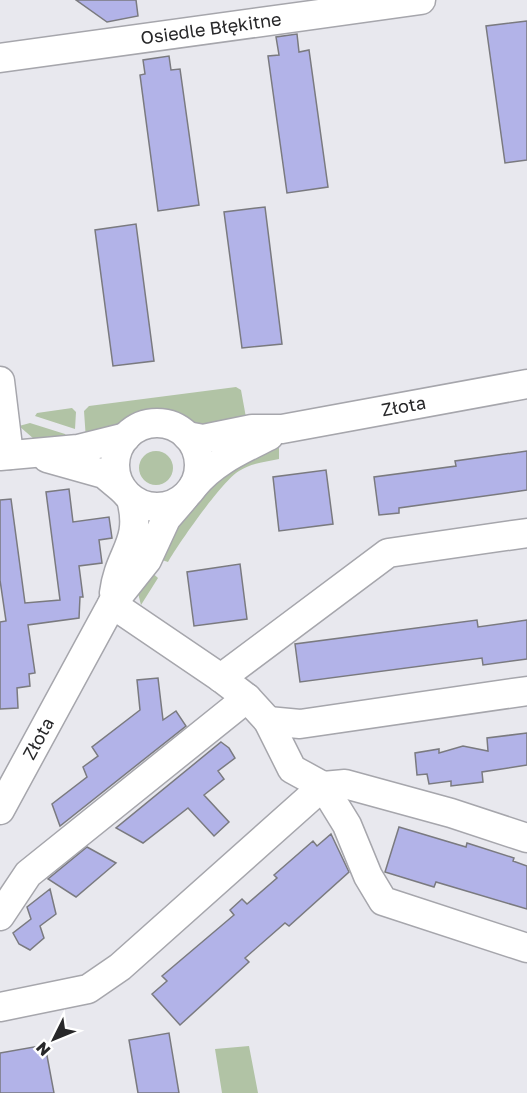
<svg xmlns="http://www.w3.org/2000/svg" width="527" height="1093" font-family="'Golos Text',sans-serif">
  <rect width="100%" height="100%" fill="#e8e8ee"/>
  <path fill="#b1c3a5" d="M236,387L241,390L247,423L192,430L177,421L156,416L139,419L117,434L86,440L84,411L89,406Z
    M72,408L76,412L75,429L35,416L37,413Z
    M30,423L65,434L69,440L34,439L19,426Z
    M279,445V459C265,462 251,463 239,471C222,481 179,543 168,562L156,558L206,481Z
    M139 468a17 17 0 1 1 34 0a17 17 0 1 1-34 0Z
    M149,570L158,578L141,605L138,593Z
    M249,1046L258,1093H222L215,1049Z"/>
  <path fill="#b2b3e8" stroke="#7a7a7f" stroke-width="1.5" d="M76,0H136L138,16L107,22Z
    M527,21V160L505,163L486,26Z
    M297,34L299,52L309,50L328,187L287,193L268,56L279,55L276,37Z
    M169,56L171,70L180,69L199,205L158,211L140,75L145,74L143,60Z
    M265,207L282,344L242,348L224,212Z
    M136,224L154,361L113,366L95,230Z
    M527,451V490L399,508V513L379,515L374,477L456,466L455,461Z
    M326,470L333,524L279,531L273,477Z
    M69,489L73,522L109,517L112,538L99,540L102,563L79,566L83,597H80L79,618L28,625L35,673L29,674L30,686L17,688L18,708L0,709V622L6,621L0,580V500L11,499L25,603L60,600L46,492Z
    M240,564L247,619L194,626L187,572Z
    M477,620L478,627L527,620V659L483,665L482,658L300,682L295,644Z
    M158,678L163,720L176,711L186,726L60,826L52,804L87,777L83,767L98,756L92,747L140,710L137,680Z
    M527,733V765L482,772L483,782L451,786V781L429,784L427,774L417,775L415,753L439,749V753L463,746L488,751L487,738Z
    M221,742L229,748L235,758L218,771L224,779L204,795L229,822L214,836L188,808L143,843L116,828Z
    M399,827L466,847L467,843L514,858L513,861L527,866V909L436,882L434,887L385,872Z
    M331,834L349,872L289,926L285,923L245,958L249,962L180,1025L152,994L167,981L162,976L234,915L230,910L242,899L247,904L277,878L274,875L313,841L317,846Z
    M87,847L116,863L76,897L48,879Z
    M50,889L56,914L40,926L44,938L30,950L19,944L13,933L31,919L27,907Z
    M169,1033L179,1093H138L129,1040Z
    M45,1045L54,1093H0V1053Z"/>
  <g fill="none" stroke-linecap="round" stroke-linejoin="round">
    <defs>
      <g id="minor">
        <path id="s1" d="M0,58L421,0"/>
        <path d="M0,381L9,455"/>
        <circle cx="157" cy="465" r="42"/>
        <path id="s2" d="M187,436L203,439L252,429H282L527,384"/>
        <path d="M0,456L78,449L126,437"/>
        <path d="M47,458L104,474L122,489"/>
        <path d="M193,487C213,462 241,450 269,436"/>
        <path d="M114,593C119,552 143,543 131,499"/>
        <path d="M112,604L221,678L247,698L268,721L292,769L323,786L347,825L368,876L383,901L527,948"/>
        <path d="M221,678L388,553L527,533"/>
        <path d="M268,721L300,724L527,691"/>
        <path id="s3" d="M0,810L112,604L147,560L166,519L184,498"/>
        <path d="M0,916L28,874L247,698"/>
        <path d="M0,1007L88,989L120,967L323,786L345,784L451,813L527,838"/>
      </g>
    </defs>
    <use href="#minor" stroke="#a6a6ac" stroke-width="31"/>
    <use href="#minor" stroke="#fff" stroke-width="28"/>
  </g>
  <g text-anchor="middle" stroke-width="5" stroke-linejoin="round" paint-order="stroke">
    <g font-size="18" fill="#272729" stroke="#fff">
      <text dy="6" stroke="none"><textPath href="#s1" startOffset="213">Osiedle Błękitne</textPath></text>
      <text dy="6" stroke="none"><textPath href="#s2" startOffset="220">Złota</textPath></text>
      <text dy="6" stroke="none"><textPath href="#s3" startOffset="81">Złota</textPath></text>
    </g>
  </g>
  <g transform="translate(54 1039) rotate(227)" stroke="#ffffff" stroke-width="4.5" paint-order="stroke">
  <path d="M0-4.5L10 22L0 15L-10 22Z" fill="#272729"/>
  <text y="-9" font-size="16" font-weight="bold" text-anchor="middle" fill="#272729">N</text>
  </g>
</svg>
